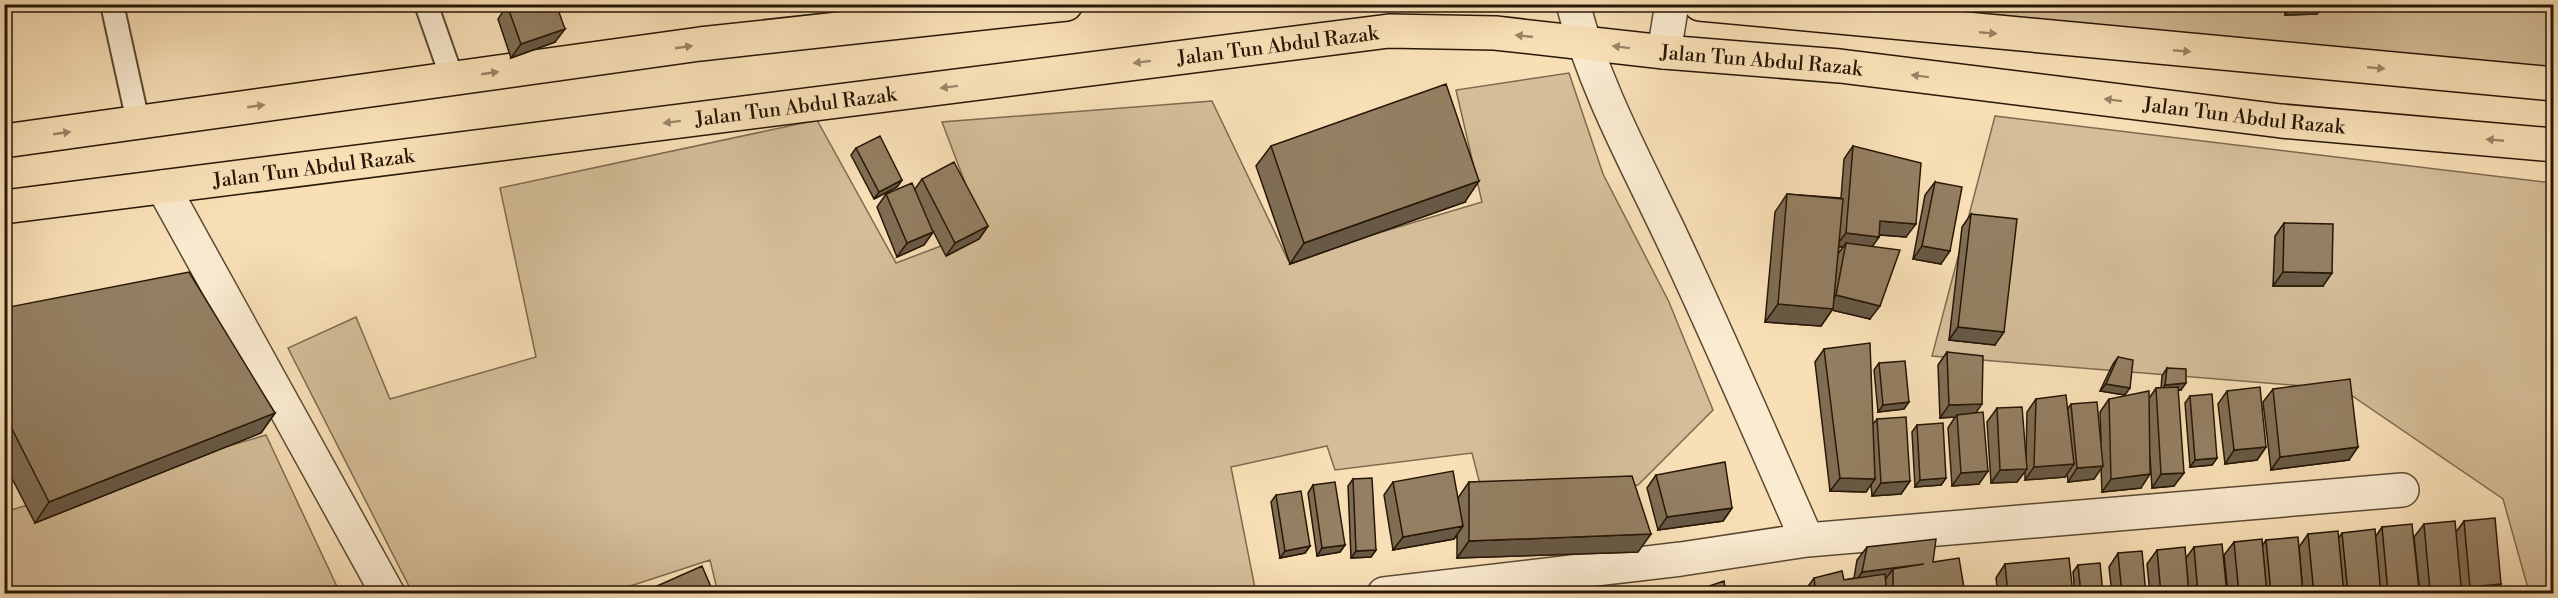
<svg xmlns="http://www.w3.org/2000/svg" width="2558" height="598" font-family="'Libre Bodoni',serif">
  <rect width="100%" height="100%" fill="#f8dfb6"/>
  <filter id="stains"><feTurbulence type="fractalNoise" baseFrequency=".00333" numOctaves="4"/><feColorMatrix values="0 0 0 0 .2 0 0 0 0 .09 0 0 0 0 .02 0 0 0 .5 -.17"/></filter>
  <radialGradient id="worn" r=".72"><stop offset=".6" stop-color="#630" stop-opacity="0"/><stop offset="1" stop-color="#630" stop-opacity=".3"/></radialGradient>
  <path fill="#d4bd98" stroke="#7e6a4f" stroke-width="1.5" d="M1751,5H2553V91Z
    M1569,73L1603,174L1669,302L1713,410L1638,485L1487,512L1472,453L1335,470L1327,446L1231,467L1256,593H718L710,560L609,593L413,594L288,348L356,317L390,399L536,357L500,188L817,120L896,263L983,230L942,122L1212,101L1288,260L1482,202L1456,90Z
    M1995,116L2553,183V590L2529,592L2503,499L2342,389L1932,356Z
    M266,435L340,593H5L4,498L11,510Z"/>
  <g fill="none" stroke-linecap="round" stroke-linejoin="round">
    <defs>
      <path id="service" d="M112,4L138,122
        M426,4L452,78"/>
      <path id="minor" d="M1573,4C1594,86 1636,162 1672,238C1719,338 1763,439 1807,540
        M1664,52L1672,4
        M163,187L388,594
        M1384,594L1681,559L1807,540L2402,490"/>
      <g id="primary">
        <path d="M1700,4L2554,84"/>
        <path d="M4,141L700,44L1066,4"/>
        <path id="s1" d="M4,207L1389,31L1495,33L1664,52L1840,66L2281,121L2554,145"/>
      </g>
    </defs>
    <use href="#service" stroke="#5b4932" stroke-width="26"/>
    <use href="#minor" stroke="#5b4932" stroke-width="36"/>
    <use href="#primary" stroke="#271706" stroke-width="36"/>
    <use href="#service" stroke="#faead0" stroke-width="22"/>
    <use href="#minor" stroke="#faead0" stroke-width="33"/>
    <use href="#primary" stroke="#f8dfb6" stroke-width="33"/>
  </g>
  <path fill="#7f6d54" stroke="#271706" stroke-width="1.5" fill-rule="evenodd" d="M2285,4H2322V7L2317,14L2285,15Z
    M507,5L555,42L511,58L498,19Z
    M1271,146L1465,202L1290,264L1256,166Z
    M1853,146L1906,237L1879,235V237L1872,246L1870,319L1832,310L1821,326L1765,322L1775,212L1787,194L1841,198L1844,159ZM1839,247H1843L1838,254Z
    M856,148L902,180L897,187L874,199L851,155Z
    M922,179L988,226L979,239L946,256L933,231V232L924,245L897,257L877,207L886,194L915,189Z
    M1935,182L1941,264L1913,259L1925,195Z
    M1971,214L1995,345L1949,340L1962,227Z
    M2284,223L2323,286H2273L2275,236Z
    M4,308L275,413L261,433L35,523L4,463Z
    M1824,349L1873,424L1877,419L1910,481L1901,494L1872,496L1871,484L1866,492L1830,491L1815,362Z
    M1947,352L1976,413L1979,484L1952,486L1948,428L1955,417L1940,418L1938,365Z
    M2118,357L2125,395L2100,391L2113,364Z
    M1879,363L1904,409L1878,412L1874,370Z
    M2167,368L2181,390H2178L2174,486L2152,488L2150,456L2141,488L2102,492L2101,468L2094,479L2068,482L2067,473L2065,477L2025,480V471L2017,482L1991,483L1987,422L1997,408L2026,457L2027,412L2036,399L2067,410L2071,404L2101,440L2100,412L2109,399L2150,397L2156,388H2161L2162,376Z
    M2273,389L2349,460L2271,470L2263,402Z
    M2227,391L2266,447L2257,460L2225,464L2218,404Z
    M2190,396L2217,458L2212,465L2190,467L2185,403Z
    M1917,425L1946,478L1941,485L1915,487L1912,432Z
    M1656,475L1732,508L1723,521L1658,530L1647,488Z
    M1353,479L1376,550L1371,557L1351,558L1348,486Z
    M1393,482L1458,498L1469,482L1638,552L1457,558V535L1454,539L1393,550L1384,495Z
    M1313,485L1345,545L1340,552L1317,556L1308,493Z
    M1276,495L1310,546L1305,553L1280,558L1271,502Z
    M2464,521L2494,594H2460L2459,588L2456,594H2420L2414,537L2424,524L2456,532Z
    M2382,527L2419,589L2416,594H2303L2299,547L2308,534L2338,539L2342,533L2376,536Z
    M2266,540L2303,594H2228L2224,555L2234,542L2262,546Z
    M1867,547L1933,562L1965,594H1805L1804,592L1814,578L1844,580L1854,578L1857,560Z
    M2194,547L2227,594H2150L2147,564L2157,550L2186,558Z
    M2118,553L2146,594H2112L2109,567Z
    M2005,564L2073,594H1998L1996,578Z
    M2078,565L2103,594H2075L2073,572Z"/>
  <path fill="#685945" stroke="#271706" stroke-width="1.5" d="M2322,7L2317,14L2285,15L2290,8Z
    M565,29L555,42L511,58L521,44Z
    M902,180L897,187L874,199L879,192Z
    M1479,181L1465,202L1290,264L1304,243Z
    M1880,221L1916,224L1906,237L1871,234Z
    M988,226L979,239L946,256L955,243Z
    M933,232L924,245L897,257L907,243Z
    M1846,233L1879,237L1870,250L1846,243L1843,247L1836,246Z
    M1922,246L1950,251L1941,264L1913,259Z
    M2283,272L2332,273L2323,286H2273Z
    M1836,295L1880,306L1870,319L1832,310L1821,326L1765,322L1778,304L1827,308Z
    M1958,327L2004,332L1995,345L1949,340Z
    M2186,383L2181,390L2160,392L2165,385Z
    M2106,384L2130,388L2125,395L2100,391Z
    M1909,402L1904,409L1878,412L1883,405Z
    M1982,404L1973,417L1957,415L1955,417L1940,418L1949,405Z
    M275,413L261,433L35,523L49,502Z
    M2266,447L2257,460L2225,464L2234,450Z
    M2358,447L2349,460L2271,470L2280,457Z
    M2217,458L2212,465L2190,467L2195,460Z
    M2074,464L2065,477L2025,480L2034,467Z
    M2103,466L2094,479L2068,482L2077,468Z
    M2027,469L2017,482L1991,483L2000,470Z
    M1988,471L1979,484L1952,486L1961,473Z
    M2184,473L2174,486L2152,488L2161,474Z
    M2150,474L2141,488L2102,492L2111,479Z
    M1840,478L1875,479L1866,492L1830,491Z
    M1946,478L1941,485L1915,487L1920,480Z
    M1910,481L1901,494L1872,496L1881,483Z
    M1732,508L1723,521L1658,530L1667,517Z
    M1463,526L1454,539L1393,550L1403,537Z
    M1651,534L1638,552L1457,558L1469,541Z
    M1345,545L1340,552L1317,556L1322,548Z
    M1310,546L1305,553L1280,558L1285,551Z
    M1376,550L1371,557L1351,558L1356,551Z
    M1924,564L1893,569L1884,581L1853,586L1862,572Z
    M2501,584L2494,594H2465L2470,587Z
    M2461,586L2456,594H2427L2430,590Z
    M2419,589L2416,594H2387L2388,593Z"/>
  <path fill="#947f62" stroke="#271706" stroke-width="1.5" d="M510,4H556L565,29L521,44L507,5Z
    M2290,4H2322V7L2290,8Z
    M1446,84L1479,181L1304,243L1271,146Z
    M880,136L902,180L879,192L856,148Z
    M1853,146L1921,163L1916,224L1880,221L1879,237L1846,233Z
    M954,162L988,226L955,243L922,179Z
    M1935,182L1962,187L1950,251L1922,246Z
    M912,183L933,232L907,243L886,194Z
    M1787,194L1843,199L1833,309L1778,304Z
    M1971,214L2017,219L2004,332L1958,327Z
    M2284,223L2333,224L2332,273L2283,272Z
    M1846,243L1900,250L1880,306L1836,295Z
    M189,272L275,413L49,502L4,413V308Z
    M1870,343L1875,479L1840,478L1824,349Z
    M1947,352L1983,356L1982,404L1949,405Z
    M2118,357L2133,360L2130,388L2106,384Z
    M1905,361L1909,402L1883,405L1879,363Z
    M2167,368L2186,369V383L2165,385Z
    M2350,379L2358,447L2280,457L2273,389Z
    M2178,387L2184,473L2161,474L2156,388Z
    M2260,387L2266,447L2234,450L2227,391Z
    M2149,391L2150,474L2111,479L2109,399Z
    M2212,394L2217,458L2195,460L2190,396Z
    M2066,395L2074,464L2034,467L2036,399Z
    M2097,402L2103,466L2077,468L2071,404Z
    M2022,407L2027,469L2000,470L1997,408Z
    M1983,412L1988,471L1961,473L1957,415Z
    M1906,417L1910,481L1881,483L1877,419Z
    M1943,423L1946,478L1920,480L1917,425Z
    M1725,462L1732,508L1667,517L1656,475Z
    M1453,471L1463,526L1403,537L1393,482Z
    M1632,476L1651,534L1469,541V482Z
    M1372,478L1376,550L1356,551L1353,479Z
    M1335,482L1345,545L1322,548L1313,485Z
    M1301,491L1310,546L1285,551L1276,495Z
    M2495,518L2501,584L2470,587L2464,521Z
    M2455,521L2461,586L2430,590L2424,524Z
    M2412,524L2419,589L2388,593L2382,527Z
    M2375,529L2381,594H2348L2342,533Z
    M2338,531L2344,594H2314L2308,534Z
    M2298,537L2303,594H2271L2266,540Z
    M1936,539L1933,562L1959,558L1965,594H1893V569L1924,564L1862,572L1867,547Z
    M2262,539L2267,594H2239L2234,542Z
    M2222,544L2227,594H2198L2194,547Z
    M2185,547L2189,594H2161L2157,550Z
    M2142,551L2146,594H2122L2118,553Z
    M2069,558L2073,594H2008L2005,564Z
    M2100,563L2103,594H2081L2078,565Z
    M702,566L714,594H639Z
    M1842,571L1844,580L1885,574L1887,594H1816L1814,578Z
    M1724,581L1726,594H1686Z"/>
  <defs><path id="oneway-solid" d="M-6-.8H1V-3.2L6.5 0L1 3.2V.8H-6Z" transform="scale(1.5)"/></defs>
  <g fill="#9a8567">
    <use href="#oneway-solid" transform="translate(1988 33) rotate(5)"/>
    <use href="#oneway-solid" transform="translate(1524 36) rotate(-174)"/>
    <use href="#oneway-solid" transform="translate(684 47) rotate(-8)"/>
    <use href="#oneway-solid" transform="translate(1621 47) rotate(-173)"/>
    <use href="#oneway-solid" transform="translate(2182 51) rotate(5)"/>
    <use href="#oneway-solid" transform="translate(1142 62) rotate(173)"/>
    <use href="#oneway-solid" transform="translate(2376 68) rotate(5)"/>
    <use href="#oneway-solid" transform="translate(490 73) rotate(-8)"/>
    <use href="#oneway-solid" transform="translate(1920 76) rotate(-173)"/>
    <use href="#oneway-solid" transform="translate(949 87) rotate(173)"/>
    <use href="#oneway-solid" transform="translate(2113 100) rotate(-173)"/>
    <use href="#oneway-solid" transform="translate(256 106) rotate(-8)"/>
    <use href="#oneway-solid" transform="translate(672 122) rotate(173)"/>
    <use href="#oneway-solid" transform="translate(62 133) rotate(-8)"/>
    <use href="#oneway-solid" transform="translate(2495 140) rotate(-175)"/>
  </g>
  <g text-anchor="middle" stroke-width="4.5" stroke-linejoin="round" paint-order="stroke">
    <g font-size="20" fill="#271706" stroke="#faead0">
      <text dy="7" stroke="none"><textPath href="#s1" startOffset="1284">Jalan Tun Abdul Razak</textPath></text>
      <text dy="7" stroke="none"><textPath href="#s1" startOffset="1770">Jalan Tun Abdul Razak</textPath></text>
      <text dy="7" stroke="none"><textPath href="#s1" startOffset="798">Jalan Tun Abdul Razak</textPath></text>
      <text dy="7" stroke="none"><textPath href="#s1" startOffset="2256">Jalan Tun Abdul Razak</textPath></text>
      <text dy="7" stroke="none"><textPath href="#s1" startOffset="312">Jalan Tun Abdul Razak</textPath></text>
    </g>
  </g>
  <rect width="2558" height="598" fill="none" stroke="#f8dfb6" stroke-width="24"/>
  <rect x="6" y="6" width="2546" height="586" fill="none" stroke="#271706" stroke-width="3"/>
  <rect x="12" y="12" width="2534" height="574" fill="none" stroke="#271706" stroke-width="1.5"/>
  <rect width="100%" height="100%" filter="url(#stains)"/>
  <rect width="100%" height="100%" fill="url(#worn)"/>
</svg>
